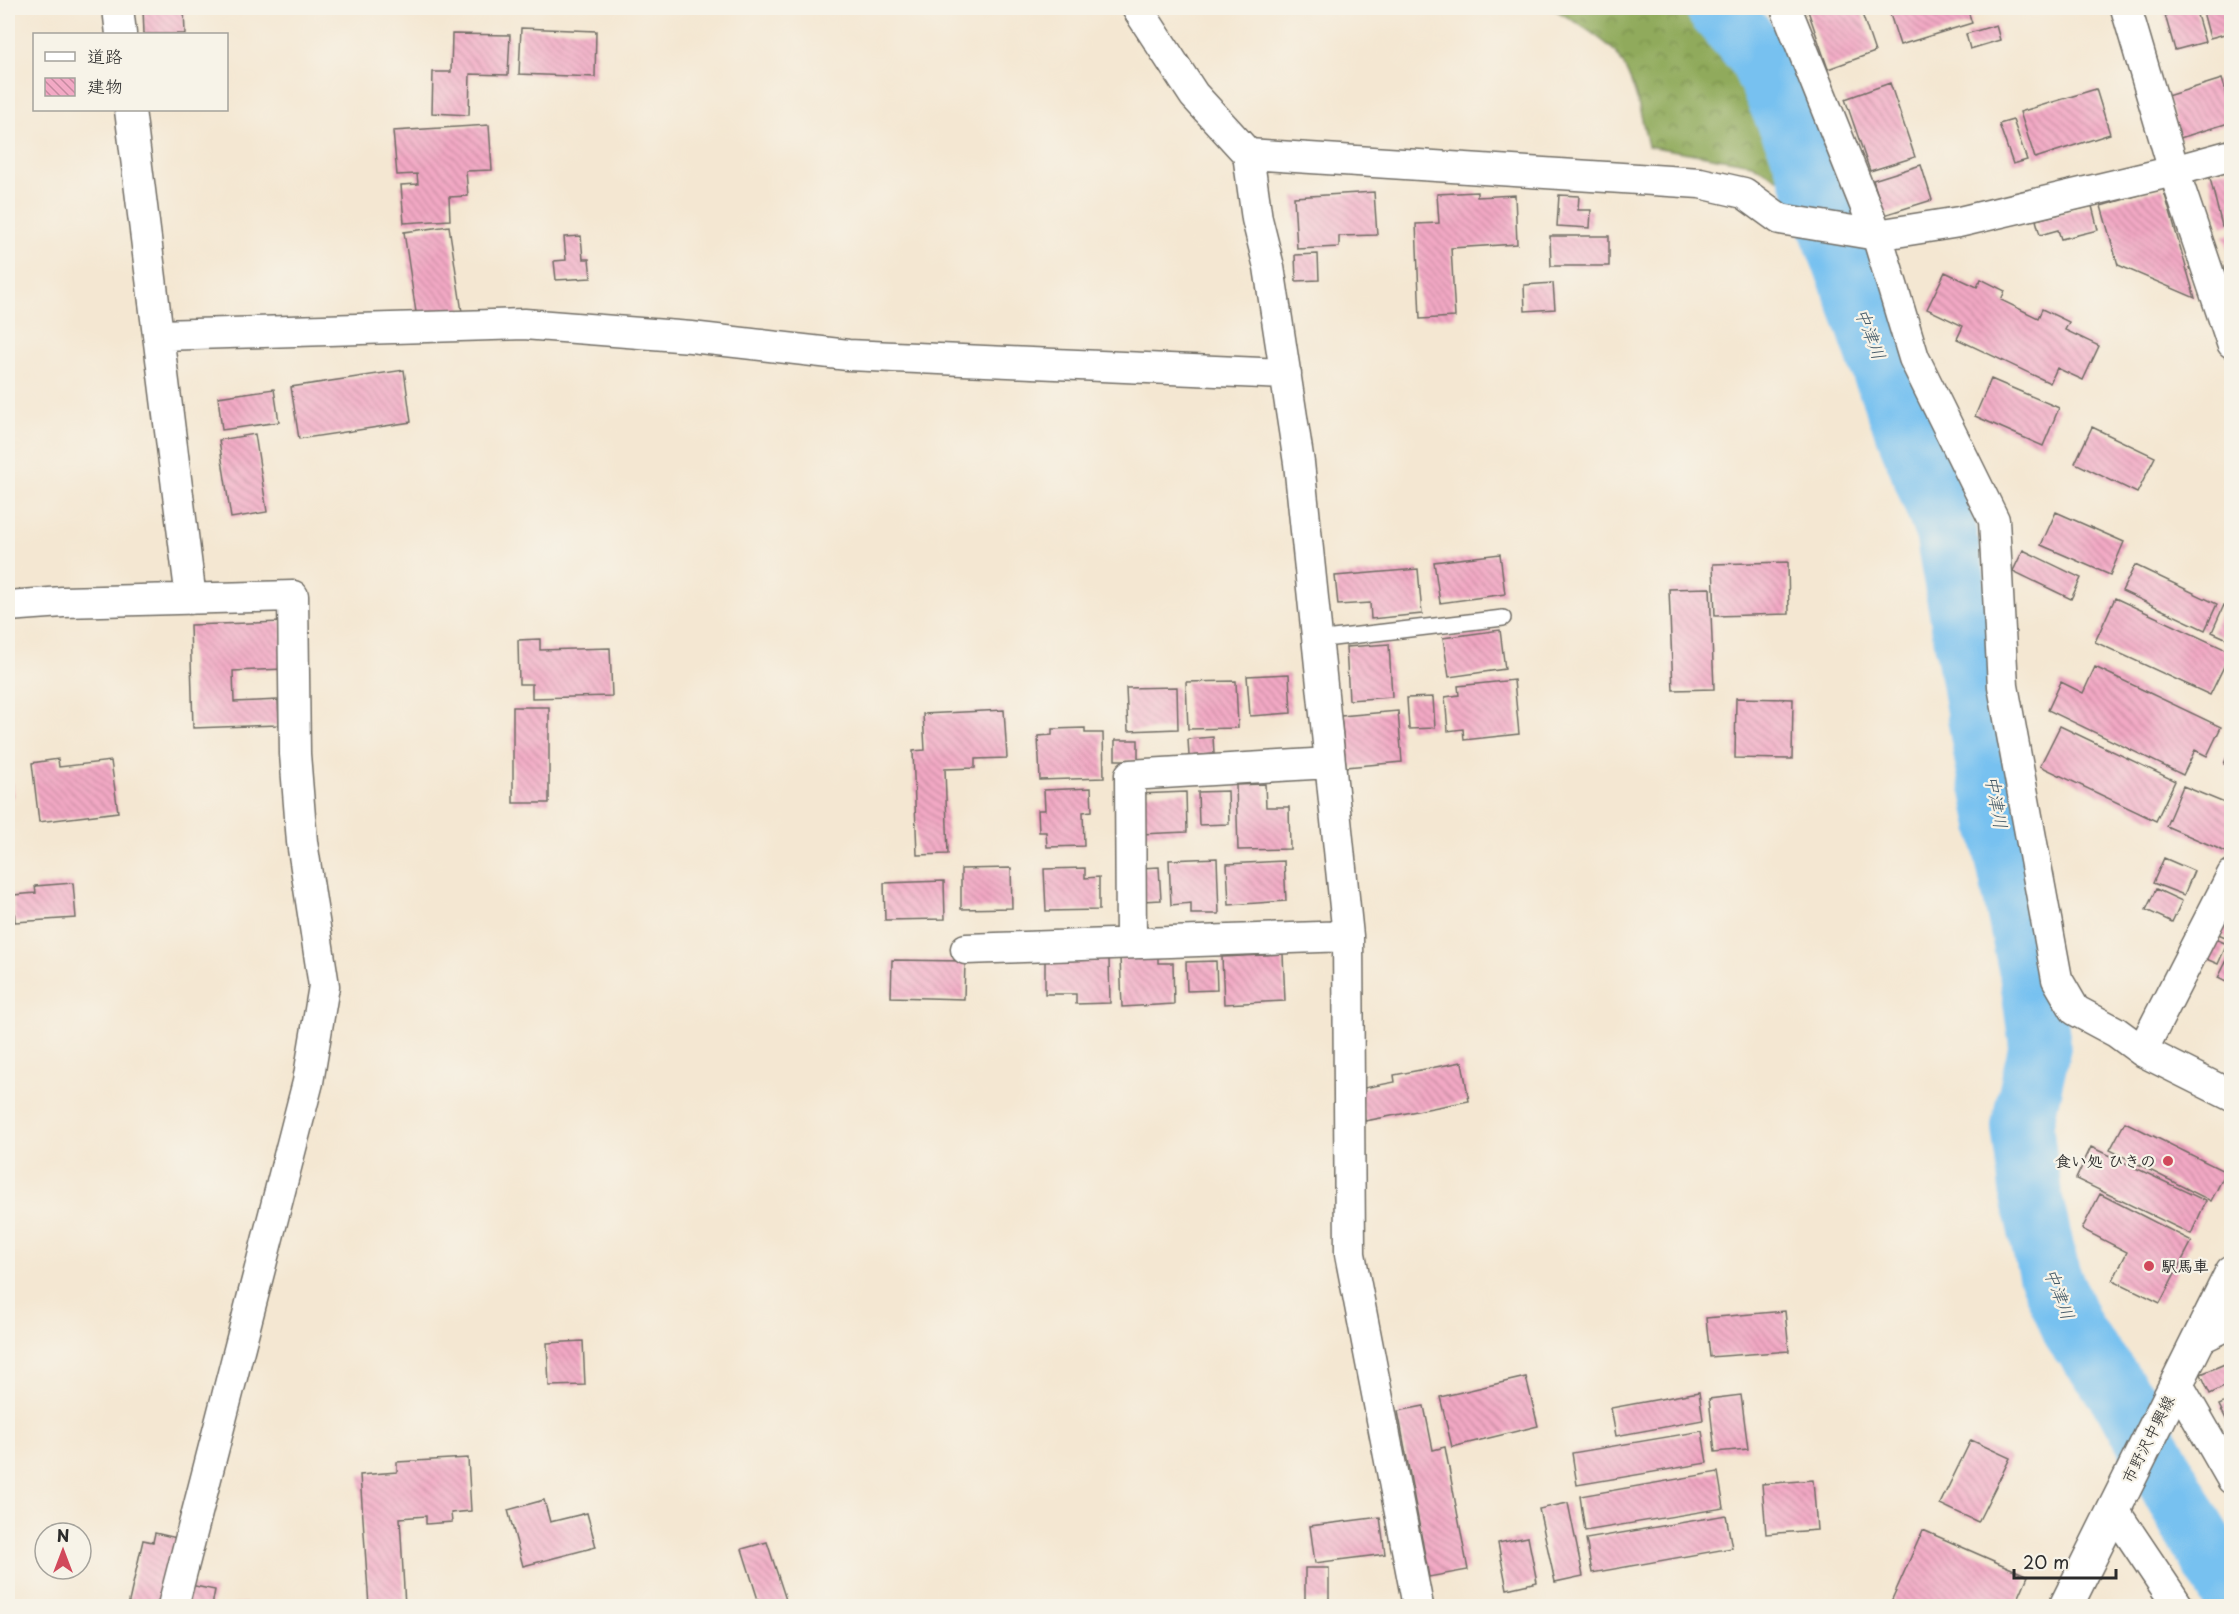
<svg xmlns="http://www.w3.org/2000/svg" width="2239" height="1614" font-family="'Playpen Sans','Klee One',sans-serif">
  <defs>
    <pattern id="forest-crowns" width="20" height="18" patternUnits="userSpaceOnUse" patternTransform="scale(1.5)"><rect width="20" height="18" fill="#90aa5b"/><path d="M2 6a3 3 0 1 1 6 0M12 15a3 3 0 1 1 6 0" fill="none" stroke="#768b4b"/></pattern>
    <pattern id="building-back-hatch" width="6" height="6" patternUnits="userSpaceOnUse" patternTransform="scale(1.5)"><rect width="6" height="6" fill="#f3a9c5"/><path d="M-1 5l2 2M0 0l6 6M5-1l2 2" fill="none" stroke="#c58aa0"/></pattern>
  </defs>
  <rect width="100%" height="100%" fill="#f7f3e8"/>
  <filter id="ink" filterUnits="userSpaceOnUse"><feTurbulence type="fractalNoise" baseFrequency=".0167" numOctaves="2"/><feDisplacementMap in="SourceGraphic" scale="12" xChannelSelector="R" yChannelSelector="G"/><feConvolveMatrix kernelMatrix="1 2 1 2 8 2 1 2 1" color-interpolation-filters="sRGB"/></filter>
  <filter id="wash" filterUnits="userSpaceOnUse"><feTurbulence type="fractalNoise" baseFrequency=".008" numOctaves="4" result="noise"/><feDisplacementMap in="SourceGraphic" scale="24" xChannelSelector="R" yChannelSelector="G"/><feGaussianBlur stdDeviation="1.35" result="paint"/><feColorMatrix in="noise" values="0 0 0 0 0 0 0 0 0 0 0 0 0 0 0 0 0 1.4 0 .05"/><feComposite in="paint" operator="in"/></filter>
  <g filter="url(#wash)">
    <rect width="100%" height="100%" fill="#f4e7d2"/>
    <path fill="url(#forest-crowns)" stroke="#5e6a43" stroke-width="1.5" d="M1552,8H1694L1708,18L1749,65L1794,188L1752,164L1648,146C1641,116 1636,84 1619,57C1609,41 1569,18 1552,8Z"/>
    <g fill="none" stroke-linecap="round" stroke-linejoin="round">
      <path stroke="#77c1f0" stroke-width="62" d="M1717,8L1758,55L1797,141L1864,316L1883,372L1946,532L1985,757L2030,973L2040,1045L2022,1126L2031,1196L2049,1274L2075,1334L2126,1402L2195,1531L2232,1593"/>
    </g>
    <g id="blocks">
      <path fill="url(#building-back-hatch)" d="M143,8H184L185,34H144Z
        M1807,8H1860L1875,52L1828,69Z
        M1888,8H1979L1968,11L1972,23L1900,45Z
        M2163,8H2195L2205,42L2175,50Z
        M2202,8H2232V32L2210,38Z
        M1996,25L2000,40L1970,49L1966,34Z
        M521,28L596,31L595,77L519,74Z
        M452,34L510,35L508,75L470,74L469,115L432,113L433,72H451Z
        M2222,79L2232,110V122L2180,138L2167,96Z
        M1890,83L1915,157L1870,171L1845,99Z
        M2096,89L2110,134L2035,158L2020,112Z
        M2013,120L2027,160L2013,164L1999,124Z
        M489,125L492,170L466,171L468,196L449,197L450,220L404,223L401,185L418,184L417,174L397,175L393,131Z
        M1921,165L1932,200L1884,215L1873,180Z
        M2232,168V223L2222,226L2209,174Z
        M2163,188L2195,298L2118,265L2101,206Z
        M1374,192L1377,235L1339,236V247L1297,249L1294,197Z
        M1477,192V197L1515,195L1517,244L1451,248L1455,317L1420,319L1416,224L1439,223L1437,194Z
        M1559,195L1579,196L1578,210H1591L1590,228L1557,226Z
        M2092,206L2098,230L2061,239L2058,230L2040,235L2036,220Z
        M449,226L462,312L417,319L404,232Z
        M2232,233V259H2231L2224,236Z
        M581,236L583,259H589L591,278L556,280L554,261L566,260L564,237Z
        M1550,236H1609V266H1551Z
        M1318,254L1319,280L1296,281L1295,255Z
        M1945,272L1977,287L1981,279L2005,291L2001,300L2038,318L2042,309L2069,322L2065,330L2099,346L2083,380L2057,368L2050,383L1957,339L1963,326L1927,309Z
        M1553,283L1555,309L1525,311L1524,285Z
        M404,370L411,422L299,439L291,387Z
        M1991,379L2059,408L2043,446L1975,416Z
        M274,389L279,422L222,430L218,397Z
        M2092,427L2155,457L2137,493L2075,463Z
        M255,434L267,512L231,518L219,440Z
        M2056,512L2124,542L2110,575L2041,545Z
        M2023,550L2081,578L2071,599L2013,571Z
        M1500,554L1505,594L1440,603L1434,562Z
        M1788,562L1789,614L1715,616L1713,564Z
        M2135,565L2217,604L2205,630L2122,591Z
        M1418,569L1422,614L1371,619L1370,603L1338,605L1335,576Z
        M1710,588L1714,689L1673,690L1669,589Z
        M2115,598L2231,652L2210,695L2095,642Z
        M2224,605L2232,609V641L2212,632Z
        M282,622L284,669L233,671L234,702L278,700L279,725L193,728L190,625Z
        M1500,630L1505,669L1449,677L1443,638Z
        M540,639V650L610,648L612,696L532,698V684H519L518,640Z
        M1389,644L1392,697L1349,700L1346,647Z
        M2095,667L2221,727L2207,756L2195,750L2183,775L2048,710L2061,682L2083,693Z
        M1289,674L1291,713L1250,716L1247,676Z
        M1514,680L1519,734L1464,740L1463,729L1448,731L1445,697L1459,695L1458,686Z
        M1236,681L1238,728L1188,729L1186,682Z
        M1177,687L1178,729L1128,731L1126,688Z
        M1433,697L1435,728L1409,729L1407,698Z
        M1736,698L1793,699L1792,759L1735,758Z
        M513,707H549V803H513Z
        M1004,710L1007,758L975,759V768L945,769L948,854L917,855L913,751L925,750L923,714Z
        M1398,711L1402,762L1346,767L1341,716Z
        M2060,726L2175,781L2156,821L2040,766Z
        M1085,728V733H1103L1104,778L1040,780L1038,736L1052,735V729Z
        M1213,737L1214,754L1189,756L1188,739Z
        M1115,740H1138V760H1115Z
        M2232,745V767L2224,764Z
        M58,759L59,767L111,761L118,812L39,822L32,763Z
        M8,765H10L13,798L8,799Z
        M1265,784L1266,807H1289L1290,849L1238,850L1236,785Z
        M2183,786L2232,806V839L2226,852L2166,826Z
        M1091,788L1092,811L1083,812L1084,846L1047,847L1046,832H1039L1038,810H1045L1044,790Z
        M1228,791L1229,824L1199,825L1198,792Z
        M1186,792L1187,832L1140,834L1138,794Z
        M1217,858L1219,914H1191V903L1171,905L1169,860Z
        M2164,858L2194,871L2184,895L2153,883Z
        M1284,861L1286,901L1229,905L1227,864Z
        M1159,867L1161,900L1142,901L1140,868Z
        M1011,868L1012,908L961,909V869Z
        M1085,868V878L1099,877V910L1046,911L1044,869Z
        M944,881L945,919L885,920L884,883Z
        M73,883L76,918L15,922L13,895L36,893L35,886Z
        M2156,889L2182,901L2172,922L2146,910Z
        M2232,909V940L2216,933Z
        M2206,935L2227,944L2218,964L2197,955Z
        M2232,950V985L2218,978Z
        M1283,954L1285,1001L1224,1004L1222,957Z
        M1158,955V963H1173L1174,1004L1122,1007L1120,957Z
        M1109,959L1110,1003L1076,1004V994H1045V960Z
        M892,960L965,961L964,999L891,997Z
        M1216,961L1217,990L1187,991L1186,962Z
        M1462,1062L1469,1101L1365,1121L1359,1089L1395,1082L1394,1075Z
        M2125,1122L2226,1172L2211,1201L2110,1150Z
        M2091,1147L2206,1201L2191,1234L2076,1179Z
        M2100,1194L2192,1241L2160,1303L2113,1280L2127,1252L2082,1229Z
        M1785,1311L1789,1351L1710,1357L1706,1318Z
        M583,1341L585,1385L549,1386L547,1343Z
        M2232,1361V1383L2210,1394L2201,1374Z
        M1526,1377L1538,1426L1452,1447L1440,1397Z
        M1699,1392L1703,1420L1616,1436L1611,1408Z
        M1741,1395L1748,1449L1715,1452L1709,1399Z
        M2232,1399V1431L2219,1405Z
        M1424,1406L1433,1450L1445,1447L1468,1570L1429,1577L1398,1411Z
        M1702,1431L1707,1463L1577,1485L1572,1453Z
        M1971,1440L2010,1458L1978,1522L1940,1504Z
        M468,1458L471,1511L451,1513L452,1522L426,1524V1516L400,1518L405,1606H369L360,1475L397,1472V1462Z
        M1718,1472L1724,1508L1585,1531L1580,1496Z
        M1813,1480L1817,1530L1766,1534L1762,1484Z
        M544,1500L550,1522L587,1513L596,1547L523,1566L508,1510Z
        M1568,1503L1583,1576L1555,1582L1539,1509Z
        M1726,1515L1732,1548L1592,1573L1586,1539Z
        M1380,1517L1385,1554L1315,1563L1310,1526Z
        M1923,1530L2028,1576L2015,1606H1889Z
        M155,1533L177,1538L161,1606H128L143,1540L153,1542Z
        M1528,1537L1537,1582L1507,1589L1498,1543Z
        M767,1542L788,1606H760L742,1549Z
        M1305,1568H1329V1600L1305,1601Z
        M190,1585L215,1590L212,1606H186Z
        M294,1602L295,1606H232V1604Z"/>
    </g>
  </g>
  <g filter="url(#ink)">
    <use href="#blocks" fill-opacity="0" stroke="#716d65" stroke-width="1.5"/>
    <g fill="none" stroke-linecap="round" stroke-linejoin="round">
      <defs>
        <path id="lane" d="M1316,640L1503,618"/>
        <path id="street" d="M118,8L121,34
          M1137,8L1194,95L1248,154L1257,219L1269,267L1299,463L1348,936L1350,1254L1418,1606
          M1786,8L1877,235L1914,358L1994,520L2003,686L2057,979L2075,1010L2116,1032L2142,1051L2232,1096
          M2126,8L2174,171L2232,343
          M130,110L191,599
          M1248,154L1700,183L1744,193L1780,219L1877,235L1959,222L2174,171L2232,155
          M160,335L524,324L691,337L848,355L1286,374
          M8,606L63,602L293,596L295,754L302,842L324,986L308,1082L173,1606
          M1131,943L1130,775L1329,763
          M966,949L1348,936
          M2142,1051L2232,875
          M2199,1339L2232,1323
          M2177,1383L2232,1479
          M2113,1509L2178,1606"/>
        <path id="secondary" d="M2066,1606L2232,1272"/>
      </defs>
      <use href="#lane" stroke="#716d65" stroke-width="18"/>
      <use href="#street" stroke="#716d65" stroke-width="33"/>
      <use href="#secondary" stroke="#716d65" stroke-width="36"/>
      <use href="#lane" stroke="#fff" stroke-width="15"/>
      <use href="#street" stroke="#fff" stroke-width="30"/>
      <use href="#secondary" stroke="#fff" stroke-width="33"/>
    </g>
  </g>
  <g fill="#d1495b" stroke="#f7f3e8" stroke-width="2">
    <circle cx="2168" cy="1161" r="6"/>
    <circle cx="2149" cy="1266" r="6"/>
  </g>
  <g text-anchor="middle" stroke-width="4.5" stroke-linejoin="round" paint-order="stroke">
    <g font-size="16" font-weight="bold" fill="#2b2b2b" stroke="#f7f3e8" text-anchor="end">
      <text x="2156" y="1167">食い処 ひきの</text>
      <text x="2161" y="1272" text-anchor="start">駅馬車</text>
    </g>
    <g font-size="16" fill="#2b2b2b" stroke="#f7f3e8">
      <text transform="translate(2148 1439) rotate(-63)" y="6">市野沢中興線</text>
    </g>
    <g font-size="18" font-style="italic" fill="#425866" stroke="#f7f3e8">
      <text transform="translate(1870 334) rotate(69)" y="6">中津川</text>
      <text transform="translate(1996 802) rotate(80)" y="6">中津川</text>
      <text transform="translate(2059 1294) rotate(69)" y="6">中津川</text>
    </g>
  </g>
  <rect width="2239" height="1614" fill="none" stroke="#f7f3e8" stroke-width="30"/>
  <rect x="33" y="33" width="195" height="78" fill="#f7f3e8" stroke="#a5a39c" stroke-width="1.5"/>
  <rect x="45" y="52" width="30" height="9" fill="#ffffff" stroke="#a5a39c" stroke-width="1.5"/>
  <text x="87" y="63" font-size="18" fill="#2b2b2b">道路</text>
  <rect x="45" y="78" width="30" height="18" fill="url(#building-back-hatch)" stroke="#a5a39c" stroke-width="1.5"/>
  <text x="87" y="93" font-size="18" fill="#2b2b2b">建物</text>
  <g transform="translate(63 1551)"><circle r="28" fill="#f7f3e8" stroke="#a5a39c" stroke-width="1.5"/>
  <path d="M0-4.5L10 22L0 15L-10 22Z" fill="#d1495b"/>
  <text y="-9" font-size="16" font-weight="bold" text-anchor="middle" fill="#2b2b2b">N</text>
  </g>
  <path d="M2014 1569v9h102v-9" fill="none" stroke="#2b2b2b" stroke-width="3"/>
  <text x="2023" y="1569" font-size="18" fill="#2b2b2b" stroke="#f7f3e8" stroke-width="4.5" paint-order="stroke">20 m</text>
</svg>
